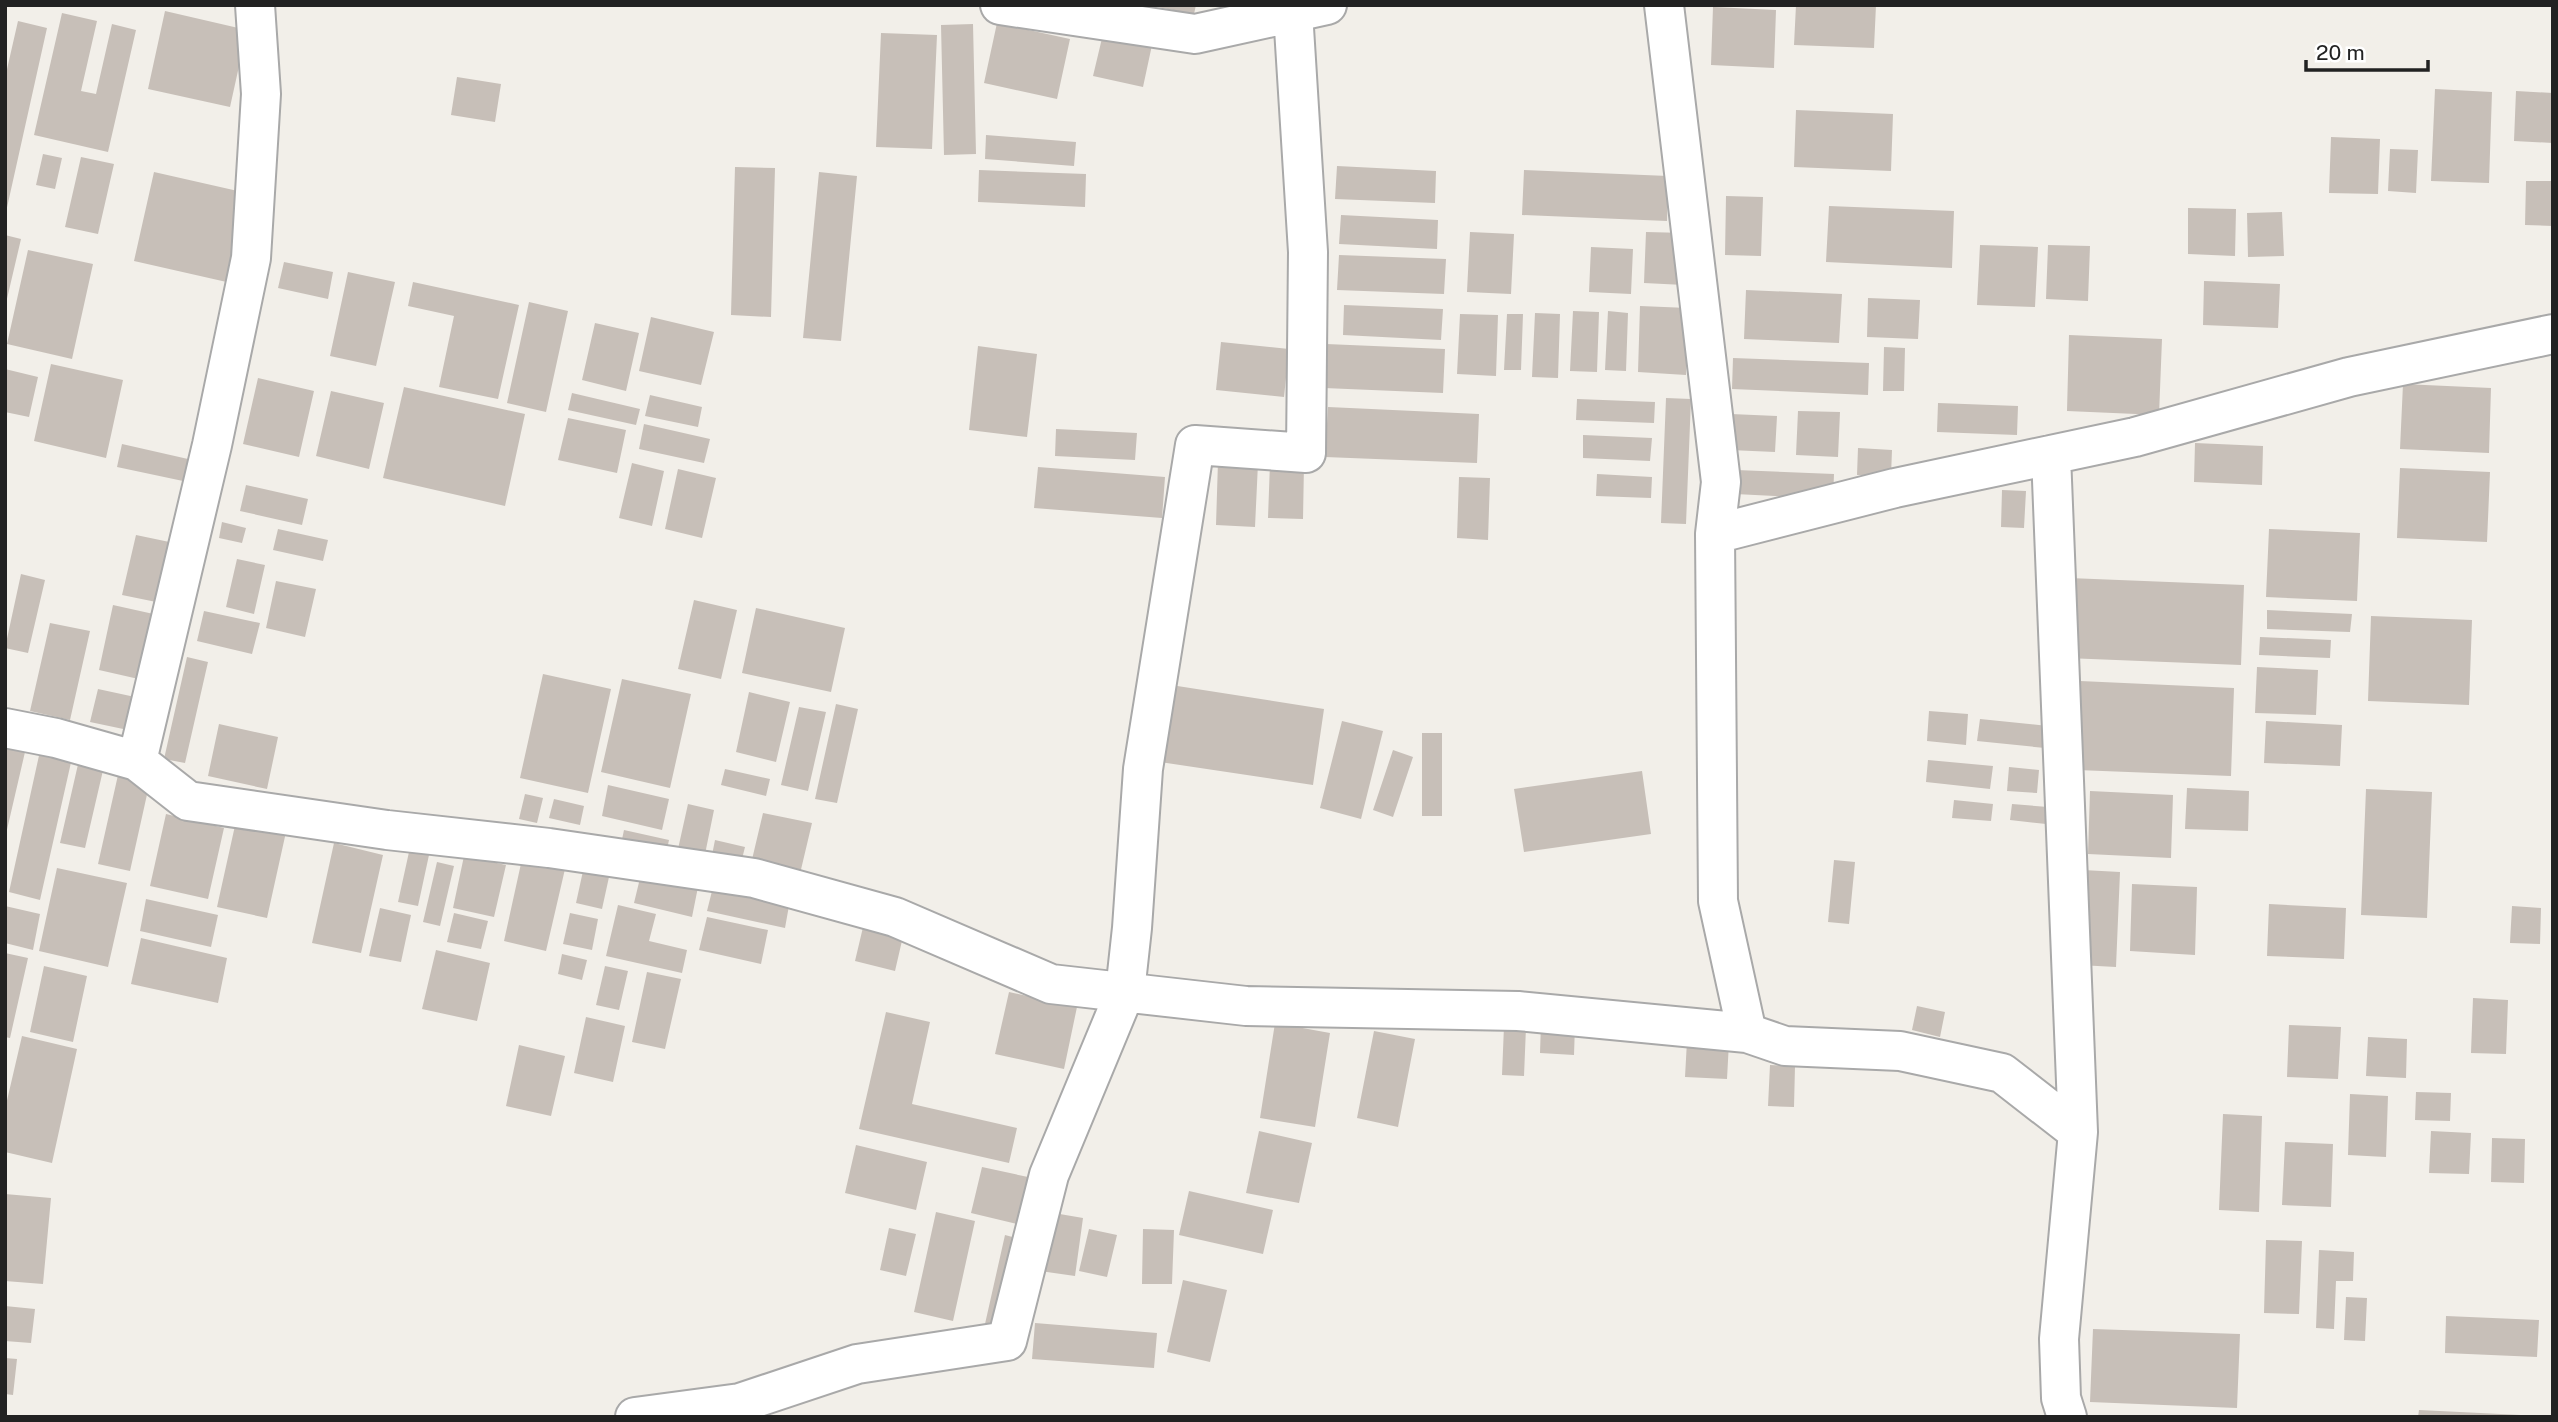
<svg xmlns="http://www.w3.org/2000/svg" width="2558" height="1422" font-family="'Public Sans',sans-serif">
  <rect width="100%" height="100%" fill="#f2efe9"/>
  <path fill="#c7bfb8" d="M1147,5H1196L1194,14Z
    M1796,5H1876L1874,48L1794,45Z
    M1713,7L1776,10L1774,68L1711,65Z
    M165,11L247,30L230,107L148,89Z
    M62,13L97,21L81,91L96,94L112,24L136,30L108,152L34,135Z
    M18,21L47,28L6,212L5,78Z
    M997,23L1070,39L1057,99L984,83Z
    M973,24L976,154L944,155L941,25Z
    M881,33L937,35L932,149L876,147Z
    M1103,34L1152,45L1143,87L1093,76Z
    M457,77L501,84L495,122L451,115Z
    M2435,89L2492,92L2489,183L2431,181Z
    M2516,91L2553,93V143L2514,141Z
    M1796,110L1893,114L1891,171L1794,167Z
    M986,135L1076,142L1074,166L985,159Z
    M2331,137L2380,139L2378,194L2329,193Z
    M2390,149L2418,150L2416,193L2388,191Z
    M43,154L62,158L55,189L36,185Z
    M81,157L114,164L98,234L65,227Z
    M1337,166L1436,171L1435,203L1335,199Z
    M735,167L775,168L771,317L731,315Z
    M979,170L1086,174L1085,207L978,202Z
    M1524,170L1668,176L1667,221L1522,215Z
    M154,172L251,194L231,283L134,261Z
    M819,172L857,176L841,341L803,338Z
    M2526,181H2553V226L2525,225Z
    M1726,196L1763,197L1761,256L1725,255Z
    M1829,206L1954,211L1952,268L1826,262Z
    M2188,208L2236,209L2235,256L2188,254Z
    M2282,212L2284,256L2248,257L2247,213Z
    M1341,215L1438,220L1437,249L1339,244Z
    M1470,232L1514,234L1511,294L1467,292Z
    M1646,232L1686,233L1684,285L1644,283Z
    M5,235L21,239L6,303H5Z
    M1980,245L2038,247L2035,307L1977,305Z
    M2048,245L2090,246L2088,301L2046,299Z
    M1591,247L1633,249L1631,294L1589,292Z
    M28,250L93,264L72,359L7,344Z
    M1339,255L1446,259L1444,294L1337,290Z
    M284,262L333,272L328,299L278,288Z
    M348,272L395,282L376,366L330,356Z
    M2204,281L2280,284L2278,328L2203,325Z
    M413,282L519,305L498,399L439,387L454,316L408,306Z
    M1746,290L1842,294L1839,343L1744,339Z
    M1868,298L1920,300L1918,339L1867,337Z
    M529,302L568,311L546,412L507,403Z
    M1344,305L1443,309L1441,340L1343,335Z
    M1640,306L1688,308L1686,375L1638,372Z
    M1573,311L1599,312L1597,372L1570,371Z
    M1608,311L1628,313L1626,371L1605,370Z
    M1535,313L1560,314L1558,378L1532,377Z
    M1460,314L1498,315L1496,376L1457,374Z
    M1507,314H1523L1521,370H1504Z
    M651,317L714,332L701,385L639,371Z
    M595,323L639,333L626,391L582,380Z
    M2069,335L2162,339L2159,415L2067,411Z
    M1221,342L1289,349L1284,397L1216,390Z
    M1326,344L1445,349L1443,393L1324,388Z
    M978,346L1037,354L1027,437L969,430Z
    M1884,347L1905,348L1904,391H1883Z
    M1733,358L1869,363L1868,395L1732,389Z
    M51,364L123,380L106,458L34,441Z
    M5,369L38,377L29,417L5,412Z
    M258,378L314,391L299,457L243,444Z
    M2403,384L2491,388L2489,453L2400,449Z
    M404,387L525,414L505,506L383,478Z
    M331,391L384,403L369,469L316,456Z
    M572,393L640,409L636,425L568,410Z
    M650,395L702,407L698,427L645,416Z
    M1666,398L1691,399L1686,524L1661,523Z
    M1577,399L1655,402L1654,423L1576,420Z
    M1938,403L2018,406L2017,435L1937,432Z
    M1328,407L1479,414L1477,463L1325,457Z
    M1798,411L1840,412L1838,457L1796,455Z
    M1731,414L1777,416L1775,452L1730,450Z
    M568,418L626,430L617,473L558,460Z
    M644,424L710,439L704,463L639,449Z
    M1056,429L1137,433L1135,460L1055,456Z
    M1583,435L1652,438L1650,461L1583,458Z
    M2195,443L2263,446L2262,485L2194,482Z
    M122,444L188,459L183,481L117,467Z
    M1858,448L1892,450L1891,476L1857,475Z
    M1218,461L1258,463L1255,527L1216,525Z
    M632,463L664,471L652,526L619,518Z
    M1270,463L1304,464L1303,519L1268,518Z
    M1038,467L1165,477L1162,518L1034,508Z
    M2400,468L2490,472L2487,542L2397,538Z
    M678,469L716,478L702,538L665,529Z
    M1736,470L1834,474L1833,499L1735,494Z
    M1597,474L1652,477L1651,498L1596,496Z
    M1459,477L1490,478L1488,540L1457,538Z
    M246,485L308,499L302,525L240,511Z
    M2002,490L2026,491L2024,528L2001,527Z
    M222,522L246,528L242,543L219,538Z
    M278,529L328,540L323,561L273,550Z
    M2269,529L2360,533L2357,601L2266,597Z
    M136,535L179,544L166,604L122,595Z
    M237,559L265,565L254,614L226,607Z
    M21,574L45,580L28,653L5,648Z
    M2069,578L2244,585L2241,665L2066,658Z
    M276,581L316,589L305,637L266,628Z
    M694,600L737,610L721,679L678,669Z
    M113,605L158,615L143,680L99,670Z
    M756,608L845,628L831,692L742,673Z
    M2267,610L2352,614L2350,632L2267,629Z
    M204,611L260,623L252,654L197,641Z
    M2371,616L2472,620L2469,705L2368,701Z
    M50,623L90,631L70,720L30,711Z
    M2260,637L2331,640L2330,658L2259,655Z
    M187,657L208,662L185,763L164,759Z
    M2257,667L2318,670L2316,715L2255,713Z
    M543,674L611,689L588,793L520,778Z
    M622,679L691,694L670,788L601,772Z
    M2080,681L2234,688L2231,776L2077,770Z
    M1171,685L1324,709L1313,785L1160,762Z
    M98,689L135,697L128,730L90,722Z
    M749,692L790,702L776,762L736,752Z
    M836,704L858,709L837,803L815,799Z
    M799,707L826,712L808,791L781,785Z
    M1929,711L1968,714L1966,745L1927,741Z
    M1980,719L2048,726L2045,748L1977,741Z
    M1342,721L1383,731L1361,819L1320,808Z
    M2266,721L2342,725L2340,766L2264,763Z
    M219,724L278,737L267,789L208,776Z
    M1422,733H1442V816H1422Z
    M5,747L25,752L6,834H5Z
    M1393,750L1413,757L1393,817L1373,810Z
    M40,751L72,758L40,900L9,892Z
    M79,760L104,766L85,848L60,843Z
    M1928,760L1993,766L1990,789L1926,782Z
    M2009,767L2039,770L2037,793L2007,791Z
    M725,769L770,779L766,796L721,785Z
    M1642,771L1651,834L1524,852L1514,789Z
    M118,775L150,781L130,871L98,864Z
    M608,785L669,799L662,830L602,816Z
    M2187,788L2249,791L2248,831L2185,829Z
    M2366,789L2432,792L2427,918L2361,915Z
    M2090,791L2173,795L2171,858L2088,854Z
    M525,794L543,798L537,823L519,819Z
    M554,799L584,806L580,825L549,818Z
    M1954,800L1993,804L1991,821L1952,818Z
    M688,804L714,810L703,864L676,858Z
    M2012,804L2048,807L2046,824L2010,820Z
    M763,813L812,823L799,878L750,868Z
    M166,814L224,828L208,899L150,886Z
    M236,821L286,832L267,918L217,907Z
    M624,830L669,840L666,854L621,844Z
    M715,840L745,847L740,867L711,860Z
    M334,843L383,855L361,953L312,943Z
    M409,852L429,855L418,906L398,902Z
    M464,856L506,865L494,917L453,908Z
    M522,859L565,869L546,951L504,941Z
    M1834,860L1855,862L1849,924L1828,922Z
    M437,862L454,866L440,926L423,922Z
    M57,868L127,883L108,967L39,951Z
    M2083,870L2120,872L2116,967L2079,965Z
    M583,871L609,877L602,909L576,903Z
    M641,874L698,887L692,917L634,903Z
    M714,883L790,900L785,928L707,911Z
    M2132,884L2197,887L2195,955L2130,951Z
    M146,899L218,915L211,947L140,931Z
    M2269,904L2346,908L2344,959L2267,956Z
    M618,905L656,914L649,941L687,950L682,973L606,956Z
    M5,906L40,914L33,950L5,943Z
    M2512,906L2541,908L2540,944L2510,943Z
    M380,908L411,915L401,962L369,956Z
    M454,913L488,921L481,949L447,942Z
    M570,913L598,919L592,950L563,944Z
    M707,917L768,930L761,964L699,950Z
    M864,923L904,932L895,971L855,961Z
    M141,938L227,958L218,1003L131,984Z
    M436,950L490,963L477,1021L422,1009Z
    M5,953L28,958L10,1038L5,1037Z
    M562,954L587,960L582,980L558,974Z
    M44,966L87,976L73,1042L30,1032Z
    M605,966L628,971L619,1010L596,1005Z
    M647,972L681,979L665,1049L632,1042Z
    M1009,992L1077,1007L1064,1069L995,1054Z
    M2473,998L2508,1000L2506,1054L2471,1053Z
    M1917,1006L1945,1012L1940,1037L1912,1030Z
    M886,1012L930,1022L912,1104L1017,1128L1009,1163L859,1129Z
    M586,1017L625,1026L613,1082L574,1073Z
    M1275,1023L1330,1033L1315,1127L1260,1118Z
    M1541,1023L1575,1025L1574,1055L1540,1053Z
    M2289,1025L2341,1027L2338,1079L2287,1077Z
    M1504,1026L1526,1027L1524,1076L1502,1075Z
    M1374,1031L1415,1039L1398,1127L1357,1118Z
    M22,1036L77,1049L52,1163L5,1152V1109Z
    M2368,1037L2407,1039L2406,1078L2366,1076Z
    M1687,1041L1729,1042L1727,1079L1685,1077Z
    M519,1045L565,1056L551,1116L506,1106Z
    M1770,1065L1795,1066L1794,1107L1768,1106Z
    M2416,1092L2451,1093L2450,1121L2415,1120Z
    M2350,1094L2388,1096L2386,1157L2348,1155Z
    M2223,1114L2262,1116L2259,1212L2219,1210Z
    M1259,1131L1312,1143L1299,1203L1246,1193Z
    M2431,1131L2471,1133L2469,1174L2429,1173Z
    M2492,1138L2525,1139L2524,1183L2491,1182Z
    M2285,1142L2333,1144L2331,1207L2282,1205Z
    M856,1145L927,1162L916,1210L845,1193Z
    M982,1167L1028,1177L1017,1224L971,1213Z
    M1189,1191L1273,1210L1263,1254L1179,1235Z
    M5,1194L51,1198L43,1284L5,1281Z
    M936,1212L975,1221L953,1321L914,1312Z
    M1048,1212L1083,1218L1075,1276L1040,1271Z
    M889,1228L916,1234L906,1276L880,1270Z
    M1089,1229L1117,1235L1107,1277L1079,1271Z
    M1143,1229L1174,1230L1172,1284H1142Z
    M1005,1235L1024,1240L1004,1328L985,1324Z
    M2266,1240L2302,1241L2299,1314L2264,1313Z
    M2319,1250L2354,1252L2353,1281H2336L2334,1329L2316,1328Z
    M1183,1280L1227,1290L1210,1362L1167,1352Z
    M2346,1297L2367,1298L2365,1341L2344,1340Z
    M5,1306L35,1309L31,1343L5,1341Z
    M2446,1316L2539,1320L2537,1357L2445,1353Z
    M1035,1323L1157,1333L1154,1368L1032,1359Z
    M2093,1329L2240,1334L2237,1408L2090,1402Z
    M5,1358L17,1359L13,1395L5,1394Z
    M2419,1410L2521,1415V1417H2418Z"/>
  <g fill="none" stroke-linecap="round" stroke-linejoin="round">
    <defs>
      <path id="street" d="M1000,5L1195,34L1327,5
        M1664,5L1721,482L1715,534L1718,901L1747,1033L1785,1046L1900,1051L2002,1073L2078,1132L2059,1339L2061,1398L2067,1417
        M2051,455L2078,1132
        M1715,534L1895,488L2135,437L2349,377L2553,334
        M5,728L56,738L137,761L188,801L387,830L549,848L754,878L895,917L1051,984L1246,1006L1518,1011L1747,1033
        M137,761L212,445L251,258L261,94L255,5
        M635,1417L740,1403L857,1364L1007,1341L1049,1175L1125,992L1132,928L1143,769L1195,445L1306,453L1308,252L1293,12"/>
    </defs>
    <use href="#street" stroke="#a9a9a9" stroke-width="42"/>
    <use href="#street" stroke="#fff" stroke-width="38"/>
  </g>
  <rect width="2558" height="1422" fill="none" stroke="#222222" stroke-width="14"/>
  <path d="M2306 60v10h122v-10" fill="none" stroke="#222222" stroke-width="3.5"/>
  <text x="2316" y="60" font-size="21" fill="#222222" stroke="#ffffff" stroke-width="5" paint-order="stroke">20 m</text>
</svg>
